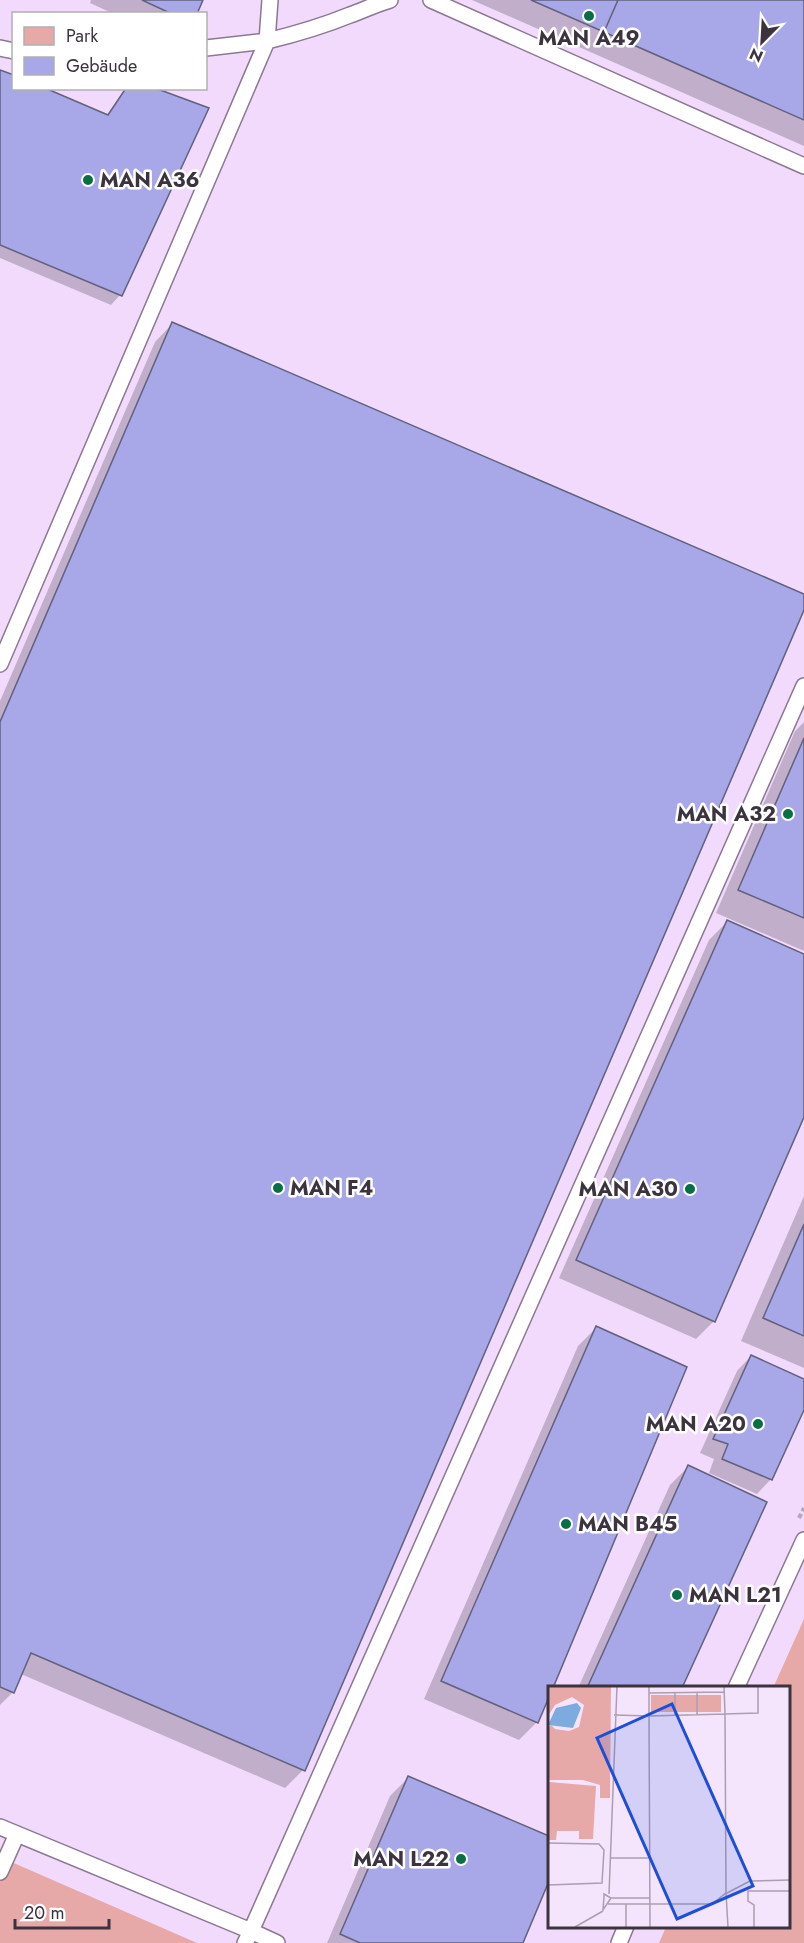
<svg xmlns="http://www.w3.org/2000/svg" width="804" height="1943" font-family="Jost,sans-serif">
  <rect width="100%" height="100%" fill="#f5e5fc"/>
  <path fill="#f2dafd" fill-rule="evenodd" d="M0,0H804V1837L788,1688H549V1926L755,1927L746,1943H0ZM14,14H206V88H14Z"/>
  <path fill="#e7a8a8" d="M804,1619V1943H659L666,1927L788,1926V1688H773Z
    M0,1857L197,1943H0Z"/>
  <path fill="#0003" d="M91,0H201L195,14H114L90,3Z
    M472,0H804V146Z
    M0,71L14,88L106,116L126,88H151L120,295L111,305L0,258Z
    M172,324L804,596V606L303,1770L285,1788L21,1674L13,1692L0,1705V701L155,342Z
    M804,722V951L716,913L795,731Z
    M727,922L804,956V1114L714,1321L696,1339L559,1278L709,940Z
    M804,1196V1368L741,1341Z
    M596,1328L551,1688H549V1693L537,1722L519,1740L424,1699L578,1346Z
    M751,1356L804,1380V1406L771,1479L757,1494L709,1473L714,1459L700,1453L737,1371Z
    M688,1467L680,1688H578L670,1485Z
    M408,1778L549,1838V1878L521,1943H327L390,1796Z"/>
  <path fill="#a8a7e7" stroke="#61617d" stroke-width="1.5" d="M142,0H203L197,14H172Z
    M531,0H618L604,32Z
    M618,0H804V120L604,32Z
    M0,70L14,75V88H45L108,115L126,88H155L209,108L122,296L0,245Z
    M172,322L804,594V610L305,1771L31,1653L14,1693L0,1687V722Z
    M804,738V918L738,890Z
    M727,920L804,954V1117L715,1322L576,1260Z
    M804,1224V1336L763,1318Z
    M596,1326L687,1367L553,1688H549V1697L538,1723L441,1681Z
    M751,1355L804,1379V1410L772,1480L722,1459L728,1444L713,1439Z
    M688,1465L767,1502L682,1688H587Z
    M408,1776L549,1836V1881L523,1943H360L340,1934Z"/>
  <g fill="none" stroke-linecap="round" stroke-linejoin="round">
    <defs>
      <path id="service" d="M270,0L267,41C296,34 323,26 350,15C364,10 376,4 390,0
        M431,0L804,166
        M0,48L14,51
        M206,48L267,41
        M0,664L267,41
        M736,1688L804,1540
        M0,1827L251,1931L804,686
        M0,1872L17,1834
        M245,1943L251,1931L277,1943
        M619,1943L626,1926"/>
    </defs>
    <use href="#service" stroke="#8b7992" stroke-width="18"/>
    <path stroke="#b4a7ba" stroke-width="4" stroke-dasharray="4.5 3" stroke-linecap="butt" d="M799,1518L804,1508"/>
    <use href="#service" stroke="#fff" stroke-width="15"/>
  </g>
  <g fill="#076e45" stroke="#fff" stroke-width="2">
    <circle cx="589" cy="16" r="6"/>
    <circle cx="88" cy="180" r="6"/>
    <circle cx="788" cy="814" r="6"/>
    <circle cx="278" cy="1188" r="6"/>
    <circle cx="690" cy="1189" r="6"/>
    <circle cx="758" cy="1424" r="6"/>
    <circle cx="566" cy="1524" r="6"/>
    <circle cx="677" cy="1595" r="6"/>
    <circle cx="461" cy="1859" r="6"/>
  </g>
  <g text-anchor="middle" stroke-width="5" stroke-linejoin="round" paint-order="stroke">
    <g font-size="21" font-weight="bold" fill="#3b343f" stroke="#fff" text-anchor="start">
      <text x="589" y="45" text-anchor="middle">MAN A49</text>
      <text x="100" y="187">MAN A36</text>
      <text x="776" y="821" text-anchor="end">MAN A32</text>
      <text x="290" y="1195">MAN F4</text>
      <text x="678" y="1196" text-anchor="end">MAN A30</text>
      <text x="746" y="1431" text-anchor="end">MAN A20</text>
      <text x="578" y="1531">MAN B45</text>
      <text x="689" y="1602">MAN L21</text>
      <text x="449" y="1866" text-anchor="end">MAN L22</text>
    </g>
  </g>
  <g transform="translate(548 1686)">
    <rect width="242" height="242" fill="#f5e5fc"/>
    <path d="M0,0H63L62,112H52V99L35,94H0V42L3,39L7,43L21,45L31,41L36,19L24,11L7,19L0,30ZM103,9H173V26H103ZM1,96L48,100L45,153H31V145H9L8,154H0Z" fill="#e7a8a8"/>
    <path d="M29,17L33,22L25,42L0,39L8,22Z" fill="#7daadf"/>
    <path fill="none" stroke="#ab9eb0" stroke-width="1.5" d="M176,0L177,28L210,27V0M101,7L176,6M127,7V29M149,7V29M66,29L101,30V0M0,157L51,158L56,164L54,197L0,199M63,172H101M179,207L202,195L242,194M56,208L63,212L55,224L56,211ZM61,208L69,0M63,212H102M60,218H164L178,207L180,241M27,241L55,225M78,241V218M102,241L101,30L177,28L178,207M206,241V219L200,215V205H242"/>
    <path fill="#1d4ed8" fill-opacity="0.15" stroke="#1d4ed8" stroke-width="3" d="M124,18L205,200L129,233L49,52Z"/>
    <rect width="242" height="242" fill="none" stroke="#3b343f" stroke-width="3"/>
  </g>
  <rect x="12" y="12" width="195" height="78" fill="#ffffff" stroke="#b1aeb2" stroke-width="1.5"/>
  <rect x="24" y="27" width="30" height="18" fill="#e7a8a8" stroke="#b1aeb2" stroke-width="1.5"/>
  <text x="66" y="42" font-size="18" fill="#3b343f">Park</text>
  <rect x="24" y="57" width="30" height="18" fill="#a8a7e7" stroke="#b1aeb2" stroke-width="1.5"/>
  <text x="66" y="72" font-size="18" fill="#3b343f">Gebäude</text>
  <g transform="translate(762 42) rotate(204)" stroke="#ffffff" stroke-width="4.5" paint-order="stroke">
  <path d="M0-4.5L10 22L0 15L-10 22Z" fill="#3b343f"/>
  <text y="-9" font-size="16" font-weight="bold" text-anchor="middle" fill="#3b343f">N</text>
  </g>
  <path d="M15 1919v9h94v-9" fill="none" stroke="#3b343f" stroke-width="3"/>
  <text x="24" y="1919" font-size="18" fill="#3b343f" stroke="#ffffff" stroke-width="4.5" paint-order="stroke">20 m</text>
</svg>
